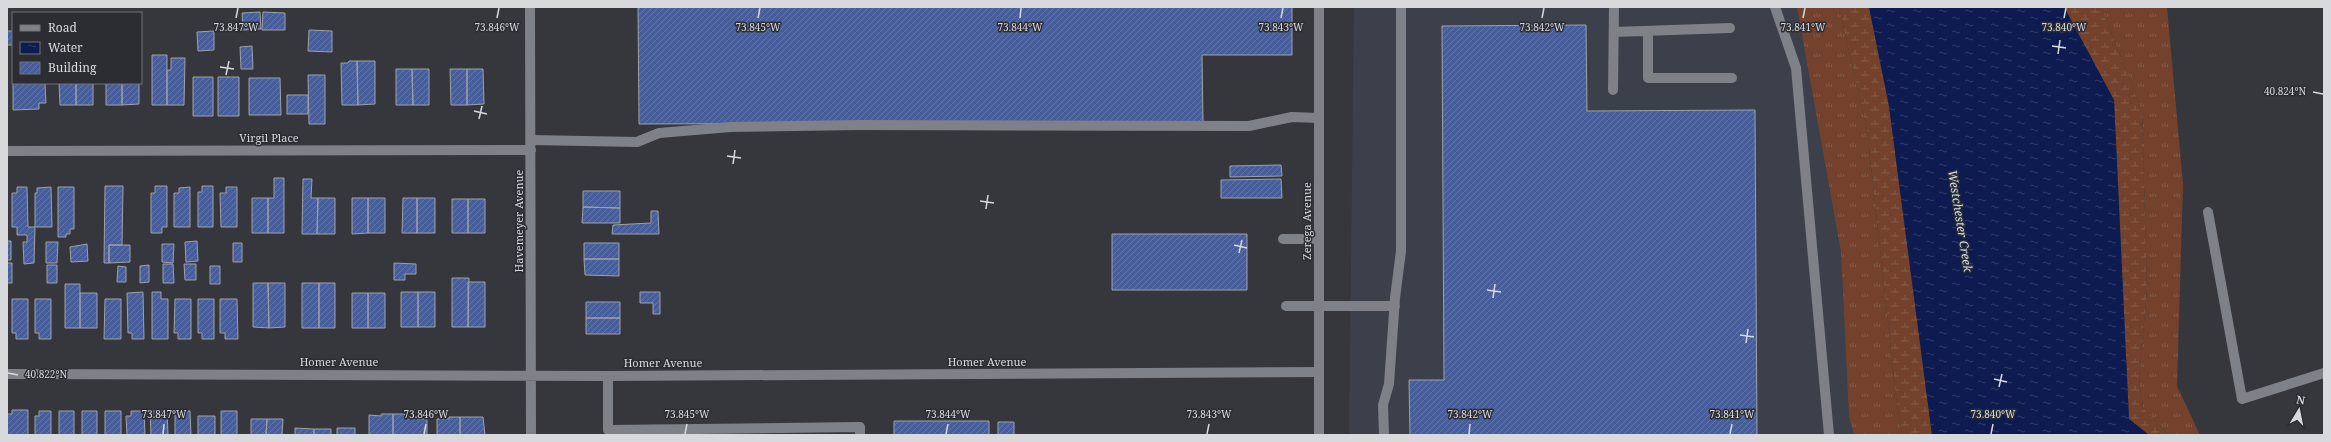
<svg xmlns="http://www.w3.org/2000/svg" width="2331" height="442" font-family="'Noto Serif',serif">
  <defs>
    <pattern id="grass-tufts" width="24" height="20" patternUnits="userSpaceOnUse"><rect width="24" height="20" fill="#73412c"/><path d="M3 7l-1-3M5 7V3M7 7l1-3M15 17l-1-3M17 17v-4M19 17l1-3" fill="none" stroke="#865c4a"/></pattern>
    <pattern id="wetland-marsh" width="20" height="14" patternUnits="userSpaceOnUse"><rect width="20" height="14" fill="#73412c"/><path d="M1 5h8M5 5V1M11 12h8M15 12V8" fill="none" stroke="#865c4a"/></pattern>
    <pattern id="water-ripples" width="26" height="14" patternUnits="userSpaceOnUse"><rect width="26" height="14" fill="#0d1b51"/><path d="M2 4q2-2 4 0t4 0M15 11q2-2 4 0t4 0" fill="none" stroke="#303c6a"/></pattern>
    <pattern id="building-hatch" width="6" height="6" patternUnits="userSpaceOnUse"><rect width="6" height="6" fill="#485e9a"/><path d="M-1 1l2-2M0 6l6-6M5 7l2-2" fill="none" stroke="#6274a8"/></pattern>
  </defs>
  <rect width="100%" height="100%" fill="#35373d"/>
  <path fill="#3b404b" d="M1354,7H1813L1888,435H1349Z"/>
  <path fill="url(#grass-tufts)" d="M1797,7H1839L1867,130L1896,396L1902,435H1854L1849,416L1841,252Z
    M2101,7H2167L2183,184L2177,386L2200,435H2169L2143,408L2139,380L2147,289L2142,111Z"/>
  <path fill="url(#wetland-marsh)" d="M1839,7H1869L1889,106L1932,435H1902L1896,396L1867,130Z
    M2064,7H2101L2142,111L2147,289L2139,380L2143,408L2169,435H2149L2129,419L2114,100Z"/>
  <path fill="url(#water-ripples)" d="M1869,7H2064L2114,100L2129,419L2149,435H1932L1889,106Z"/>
  <path fill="url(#building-hatch)" stroke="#9fa1a8" d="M638,7H1292V55H1202L1203,122L639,124Z
    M260,12L261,29L243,30L242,13Z
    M263,12L285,13V30H262Z
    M1586,25L1587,111L1755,110L1757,435H1410L1409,380H1444L1442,26Z
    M309,30L332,31V52L308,51Z
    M7,31H13V45H7Z
    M214,31V50L198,51L197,32Z
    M252,46L253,69H241L240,47Z
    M152,55H167V105H152Z
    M171,58H185L184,105H167V70H171Z
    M349,61H357L358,105H342L341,63H348Z
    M357,61H375V104L358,105Z
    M396,69H412L413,105H396Z
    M412,69H429V105H413Z
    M450,69H467V105H451Z
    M467,69H483L484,104L467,105Z
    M308,75H325V124H309Z
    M193,77H213V116H193Z
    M218,77H239V116H218Z
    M249,78H280L281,115H249Z
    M13,79V83H45L46,103H39V109L13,110Z
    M59,83H76V105H60Z
    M76,83H93V105H76Z
    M106,83H122V105H106Z
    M122,83H139V104L122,105Z
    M287,95H308V114H287Z
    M1281,165L1282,176L1230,177V166Z
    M274,178H284V233H268V198H274Z
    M303,179H312L311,198H318L317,234H302Z
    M1281,179L1282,198H1221V180Z
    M105,186H123L122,245H109V263H104Z
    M155,186H167V227H162V233H151V193H155Z
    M202,186H213V227H198V192H202Z
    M17,187H27L28,227H35L34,263L24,264L23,242H27V235H17V227H12V193H17Z
    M51,187L52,227H35V193H37V188Z
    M58,187H74V229H70V234H66V237H58Z
    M190,187V227H174V193H179V188Z
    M226,187H237V227H221L220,193H226Z
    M583,191H620V208L583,207Z
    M252,198H268V233H252Z
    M318,198H335V234H317Z
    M352,198H368V233L352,234Z
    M368,198H385V233H368Z
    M403,198H417V233H402Z
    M417,198H435V233H417Z
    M452,199H468V233H452Z
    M468,199H485V233H468Z
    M583,207L620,208V223H582Z
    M651,211H658L659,234H612L613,225L651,223Z
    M1112,234H1247V290H1112Z
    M7,241H11V260H7Z
    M197,241L198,261L186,262L185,242Z
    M46,242H58L57,263H46Z
    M233,243H242V262H233Z
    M584,243H619V259H584Z
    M87,244L88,261L71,262L70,247Z
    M162,244H174L173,263L162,262Z
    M109,245H130V262L109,263Z
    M584,259H619V276L585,275Z
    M7,263H12V283H7Z
    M394,263L416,264V274H405V280H394Z
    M163,264H173L174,283H163Z
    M184,264H196V280H185Z
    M47,265H57V283H47Z
    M149,265V282L140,283V266Z
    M118,266L126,267V282H117Z
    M210,266H220V284H210Z
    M452,278H469L468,327H452Z
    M468,282H485V327H468Z
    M253,283H268L269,328L253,327Z
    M268,283H285V327L269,328Z
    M302,283H319V328H302Z
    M319,283H335V328H319Z
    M65,284H80V328H65Z
    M143,292L144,339H132V333H128L127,293Z
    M152,292H161V299H168V339H152Z
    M401,292H418V327H401Z
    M418,292H435V327H418Z
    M640,292H660V314H653V303H640Z
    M80,293H97V328H80Z
    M352,293H368V328H352Z
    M368,293H385V328H368Z
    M12,299H28V339H16V333H12Z
    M35,299H51V339H39V333H35Z
    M105,299H121V339H104Z
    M175,299H191V339H178V333H174Z
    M198,299H214V339H202V333H198Z
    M220,299H237L238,339H225V333H220Z
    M586,302H620V318H586Z
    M586,318H620V334H586Z
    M12,410H28V435H7V414H12Z
    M39,411H51V435H35V416H39Z
    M59,411H74V435H59Z
    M82,411H97V435H82Z
    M105,411H121V435H105Z
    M131,411H144L145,435H127L126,416H131Z
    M150,411H167L168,435H151Z
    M175,411H190L191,435H175Z
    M221,411H237V435H221Z
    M381,414H393V435H369V415L381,416Z
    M393,414H405V416H417V419H427V435H393Z
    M198,416H215V435H198Z
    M449,417H460V435H437V419H449Z
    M460,417H483L485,435H460Z
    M251,419H267L266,435H251Z
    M267,419H283L282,435H266Z
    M894,421H989V435H894Z
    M998,422H1014V435H998Z
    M295,428L314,429V435H295Z
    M337,428H355V435H337Z
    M314,429H331V435H314Z"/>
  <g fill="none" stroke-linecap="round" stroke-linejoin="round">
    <path stroke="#7e8187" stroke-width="10" d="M1775,7L1796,68L1829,435
      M1648,31V78H1732
      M1614,32L1730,28
      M1613,90L1614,7
      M531,140L637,142L659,133L731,127L860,125L1249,126L1292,117L1319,118
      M2208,212L2242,399L2324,373
      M1283,239H1319
      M1286,306H1395
      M608,376V430L860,427V435
      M1384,435L1383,405L1389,384L1395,298L1401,251V7"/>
    <path stroke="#7e8187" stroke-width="10" d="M530,7L531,435
      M7,151L531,150
      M7,374L608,376L1319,372"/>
    <path stroke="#7e8187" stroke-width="10" d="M1319,7V435"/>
  </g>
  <path fill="none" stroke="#d8d9dd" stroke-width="1.5" d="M236,18L238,8M497,18L499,8M758,18L760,8M1020,18L1021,8M1281,18L1283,8M1542,18L1544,8M1803,18L1805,8M2064,18L2066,8M2052,46L2066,48M2058,54L2060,40M220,67L234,69M226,75L229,61M2313,92L2323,94M474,111L487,114M479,119L482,106M727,156L741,158M733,164L735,150M980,201L994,203M986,209L988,195M1234,245L1247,248M1239,253L1242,240M1487,290L1501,292M1493,298L1495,284M1740,335L1754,337M1746,343L1748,329M8,373L18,375M1994,379L2007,382M1999,387L2002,374M163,434L164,424M424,434L426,424M685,434L687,424M946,434L948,424M1207,434L1209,424M1469,434L1470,424M1730,434L1732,424M1991,434L1993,424"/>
  <g text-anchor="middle" stroke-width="3" stroke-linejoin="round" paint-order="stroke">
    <g font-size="11" fill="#d8d9dd" stroke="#2b2d32">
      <text x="269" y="142">Virgil Place</text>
      <text transform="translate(519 221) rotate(-90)" y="4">Havemeyer Avenue</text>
      <text transform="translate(1307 221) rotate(-90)" y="4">Zerega Avenue</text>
      <text x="339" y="366">Homer Avenue</text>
      <text x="987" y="366">Homer Avenue</text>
      <text x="663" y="367">Homer Avenue</text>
    </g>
    <g font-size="12" font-style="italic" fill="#d4dcee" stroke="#2b2d32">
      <text transform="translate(1960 221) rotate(81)" y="4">Westchester Creek</text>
    </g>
  </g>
  <g font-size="10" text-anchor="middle" fill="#d8d9dd" stroke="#2b2d32" stroke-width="3" stroke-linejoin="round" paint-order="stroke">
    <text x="236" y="31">73.847°W</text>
    <text x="497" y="31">73.846°W</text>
    <text x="1803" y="31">73.841°W</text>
    <text x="758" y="31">73.845°W</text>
    <text x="1020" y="31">73.844°W</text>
    <text x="1281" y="31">73.843°W</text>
    <text x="1542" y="31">73.842°W</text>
    <text x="2064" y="31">73.840°W</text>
    <text x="2285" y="95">40.824°N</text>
    <text x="46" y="378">40.822°N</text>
    <text x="164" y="418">73.847°W</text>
    <text x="426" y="418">73.846°W</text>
    <text x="687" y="418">73.845°W</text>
    <text x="948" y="418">73.844°W</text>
    <text x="1209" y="418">73.843°W</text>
    <text x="1470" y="418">73.842°W</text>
    <text x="1732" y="418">73.841°W</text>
    <text x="1993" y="418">73.840°W</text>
  </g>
  <rect width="2331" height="442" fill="none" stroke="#d8d9dd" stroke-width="16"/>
  <rect x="12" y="12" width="130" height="72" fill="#2b2d32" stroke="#707276"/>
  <rect x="20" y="25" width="20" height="6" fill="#7e8187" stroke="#707276"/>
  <text x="48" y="32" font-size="12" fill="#d8d9dd">Road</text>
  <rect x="20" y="42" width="20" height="12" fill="url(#water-ripples)" stroke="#707276"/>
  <text x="48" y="52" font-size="12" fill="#d8d9dd">Water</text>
  <rect x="20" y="62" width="20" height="12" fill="url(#building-hatch)" stroke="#707276"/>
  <text x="48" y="72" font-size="12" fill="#d8d9dd">Building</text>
  <g transform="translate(2299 410) rotate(10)" stroke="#2b2d32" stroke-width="3" paint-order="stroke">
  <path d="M0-3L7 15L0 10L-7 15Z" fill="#d8d9dd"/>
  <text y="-6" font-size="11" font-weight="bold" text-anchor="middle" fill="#d8d9dd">N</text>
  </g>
</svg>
